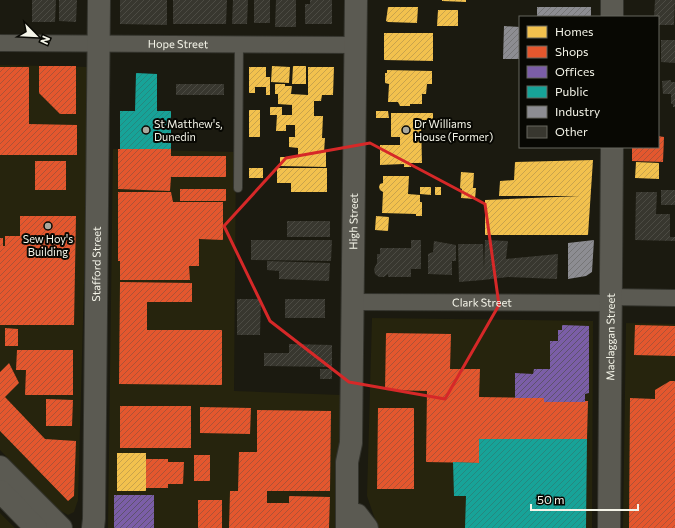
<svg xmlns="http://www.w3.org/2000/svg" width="675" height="528" font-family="Commissioner,sans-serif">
  <defs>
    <pattern id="homes-hatch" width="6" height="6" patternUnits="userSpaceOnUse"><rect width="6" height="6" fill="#f2c14e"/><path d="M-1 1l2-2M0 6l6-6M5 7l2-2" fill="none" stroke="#c8a34c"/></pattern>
    <pattern id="shops-hatch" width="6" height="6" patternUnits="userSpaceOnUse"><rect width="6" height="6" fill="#e4572e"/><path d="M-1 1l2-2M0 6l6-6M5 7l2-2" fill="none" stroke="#ae5236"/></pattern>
    <pattern id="offices-hatch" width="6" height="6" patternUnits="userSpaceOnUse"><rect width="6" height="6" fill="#7b5ea7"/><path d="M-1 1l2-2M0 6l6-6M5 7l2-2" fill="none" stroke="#5e526d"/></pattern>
    <pattern id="public-hatch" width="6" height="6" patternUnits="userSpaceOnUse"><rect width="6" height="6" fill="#17a398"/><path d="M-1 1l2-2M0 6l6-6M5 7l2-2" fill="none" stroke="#26887f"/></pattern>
    <pattern id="industry-hatch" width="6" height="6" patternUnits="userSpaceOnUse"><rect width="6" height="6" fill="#8d8d92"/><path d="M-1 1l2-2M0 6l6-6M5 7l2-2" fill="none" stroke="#767677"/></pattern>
    <pattern id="building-hatch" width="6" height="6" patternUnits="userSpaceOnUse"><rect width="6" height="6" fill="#38372f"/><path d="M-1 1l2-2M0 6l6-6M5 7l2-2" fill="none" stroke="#4c4b43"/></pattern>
  </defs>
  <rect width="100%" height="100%" fill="#1b1a10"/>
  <path fill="#26240d" d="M0,65L90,67L78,500L74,512L68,515L57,509L0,450Z
    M113,149L236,152L234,391L341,395L336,528H108Z
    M372,318L593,321L592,528H378L367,496Z
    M626,323L675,324V528H623Z
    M0,513L15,528H0Z"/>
  <path fill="url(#homes-hatch)" d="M442,0H466V2L442,1Z
    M388,7H418L417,23L388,22L386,21Z
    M438,10H458V26H437Z
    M384,33H433V61L384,60Z
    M272,66L290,67L289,83L271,82Z
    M293,66H306V84H292Z
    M249,67H266V77H270V95H266V87H255V93H249Z
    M308,67H334L333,95H322L321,101H314V116H323L322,138H325L324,152H326V167L280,166V157H298V148L289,147V137H295V125H286V131H276L277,115H270V107H282V115H292V105L278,104V94H275V84H285V86H292L291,94L308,95Z
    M387,70L432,71V84H427L426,94H422V104H410V106H400L398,102H388L389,84L385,83V73H387Z
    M249,110H260V137H249Z
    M376,111H388L389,118H376Z
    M391,113H433V123H421L422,163H411V167H404V164L380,165V145H400V137H391Z
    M593,160L588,235H485V200L580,196H499L500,181L514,180L515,162Z
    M636,162L659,163V179L635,178Z
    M249,168H263V178H249Z
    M277,168H327V192H291V183H277Z
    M461,172L474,173L473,188H476L475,199L461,198L462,189L460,188Z
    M383,176H409L408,194L420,195V202H422V216H416V214L382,213L383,192L380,190L379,187L380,184L383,183Z
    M420,187H431V195L420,194Z
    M435,187H441V195H435Z
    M376,216L389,217L388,231L375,230Z
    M117,453H146V491H117Z"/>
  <path fill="url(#shops-hatch)" d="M39,66H76V114H60L39,93Z
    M0,67H29V124L77,125V155H0Z
    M658,136L664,137L663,162L632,161V147H658Z
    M118,149H171V156H226V177H171L170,191L118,189Z
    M35,161H66V190H35Z
    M180,189H226V201H180Z
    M118,192H171L173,202H223V240L199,239V266H189L190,280H120V261H118Z
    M20,216H76L74,325H0V238H3V246H5V236H20Z
    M120,282L192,283V302H147V330H222V385L119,384Z
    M635,325L675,326V356L634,355Z
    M5,328L18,329V346H5Z
    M386,333L451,334L450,369H480L479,397L544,398V402L588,401L587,439H479V463L426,462L427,391L385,390Z
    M17,350H73V395H25L26,370H16Z
    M9,363L19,383L5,397L45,439L76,441L74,496L68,501L0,431V372Z
    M670,381H675V528H629L630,398L655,399V390Z
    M46,399L73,400L72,426H46Z
    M120,406H191V448H120Z
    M200,407L251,408L250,434L200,433Z
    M378,408H414V489H377Z
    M257,410L331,411L330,491H267V503H289V496L330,497L329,528H229L230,491H238L239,452H257Z
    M194,455H210V481H194Z
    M146,459H168V462H184L183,484H168V488H146Z
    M198,500H222V528H198Z"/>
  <path fill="url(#offices-hatch)" d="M562,325L589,326V393L585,394V402H544V398H515V373L533,374L534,369H550V341H558V330H562Z
    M114,495H154V528H114Z"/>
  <path fill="url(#public-hatch)" d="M136,73L157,74V111H171V149H120V111H135Z
    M479,439H587L586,528H465L466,496H454L453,462L479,463Z"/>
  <path fill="url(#industry-hatch)" d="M537,7H591V17H537Z
    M504,26L520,27V59H503Z
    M594,240L592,272L586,276L568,279V243Z"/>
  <path fill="url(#building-hatch)" d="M32,0H56L55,22H32Z
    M59,0H77L76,22L59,21Z
    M120,0H167V25L120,24Z
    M173,0H227L226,24H173Z
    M233,0H248L247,24H232Z
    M254,0H270V23H254Z
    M276,0H296V27H275Z
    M310,0H332V24H305V4H310Z
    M655,0H675L674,25H658V17H654Z
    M661,40H675V63L661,62Z
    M671,80V82H675V107H673V104H671V94H663L662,81Z
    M176,84H224V95H176Z
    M661,190H675V205H661Z
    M636,192H657L656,214H670V237H675V241L635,240Z
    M287,221H330V237H287Z
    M251,240H332L331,261L251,260Z
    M411,240H421V269H411V277H388V274L384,277H379L375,274L374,269L377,263V254H380V248H411Z
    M485,240L508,241L506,259L558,254L557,279L508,277L483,280L459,282L458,244H483L484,270Z
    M434,241L456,245V261H452V275L428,274V254L433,252Z
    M267,261L330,263L329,281L279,279V271L267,270Z
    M237,299H261L260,335H237Z
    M285,299H325V318H285Z
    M289,344L332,345V367L264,366V353H289Z
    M320,369H332V379H320Z"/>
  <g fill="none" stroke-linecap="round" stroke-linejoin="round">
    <defs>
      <path id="lane" d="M238,188L239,44"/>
      <g id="street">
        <path id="s1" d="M0,43L355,45"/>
        <path d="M611,297L675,298"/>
        <path id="s2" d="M352,302L611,303"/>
      </g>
      <g id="secondary">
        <path d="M612,0V17"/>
        <path d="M0,467L61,528"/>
        <path d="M0,491L36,528"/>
        <path d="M357,515L367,528"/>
        <path id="s3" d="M93,528L94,519L99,0"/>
        <path id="s4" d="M347,528V462L351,443L356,0"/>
        <path id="s5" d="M609,528L612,147"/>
      </g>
    </defs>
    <use href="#lane" stroke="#34342d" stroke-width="10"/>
    <use href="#street" stroke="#34342d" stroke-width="18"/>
    <use href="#secondary" stroke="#34342d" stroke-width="24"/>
    <use href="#lane" stroke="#5b5a52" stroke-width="8"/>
    <use href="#street" stroke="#5b5a52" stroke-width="16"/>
    <use href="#secondary" stroke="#5b5a52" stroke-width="22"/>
  </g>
  <path fill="none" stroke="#d62828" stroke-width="3" stroke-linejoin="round" d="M370,143L485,204L499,305L445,399L349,382L270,321L224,226L286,158Z"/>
  <g fill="#a9a89d" stroke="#080803" stroke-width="1.5">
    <circle cx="146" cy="130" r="4"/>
    <circle cx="406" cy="130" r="4"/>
    <circle cx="48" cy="226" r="4"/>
  </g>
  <g text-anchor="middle" stroke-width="4" stroke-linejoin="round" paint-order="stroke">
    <g font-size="11" fill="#f5f5e9" stroke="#080803">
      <text dy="4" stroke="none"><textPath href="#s1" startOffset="178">Hope Street</textPath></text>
      <text dy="4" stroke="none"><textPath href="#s4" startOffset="307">High Street</textPath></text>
      <text dy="4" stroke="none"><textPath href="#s3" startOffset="264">Stafford Street</textPath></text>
      <text dy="4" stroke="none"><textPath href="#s2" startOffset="130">Clark Street</textPath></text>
      <text dy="4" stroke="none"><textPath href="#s5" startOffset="191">Maclaggan Street</textPath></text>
    </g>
    <g font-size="11" fill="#f5f5e9" stroke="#080803" text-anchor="start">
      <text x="154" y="128">St Matthew's,<tspan x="154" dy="13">Dunedin</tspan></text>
      <text x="414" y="128">Dr Williams<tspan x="414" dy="13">House (Former)</tspan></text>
      <text x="48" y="243" text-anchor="middle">Sew Hoy's<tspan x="48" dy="13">Building</tspan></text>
    </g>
  </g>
  <rect x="519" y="16" width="140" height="132" fill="#080803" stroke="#67675f"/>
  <rect x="527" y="26" width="20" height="12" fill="#f2c14e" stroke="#67675f"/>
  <text x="555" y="36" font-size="12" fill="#f5f5e9">Homes</text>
  <rect x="527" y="46" width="20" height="12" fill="#e4572e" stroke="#67675f"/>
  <text x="555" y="56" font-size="12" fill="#f5f5e9">Shops</text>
  <rect x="527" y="66" width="20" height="12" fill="#7b5ea7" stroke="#67675f"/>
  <text x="555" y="76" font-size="12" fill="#f5f5e9">Offices</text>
  <rect x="527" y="86" width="20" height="12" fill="#17a398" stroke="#67675f"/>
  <text x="555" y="96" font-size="12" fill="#f5f5e9">Public</text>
  <rect x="527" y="106" width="20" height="12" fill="#8d8d92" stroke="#67675f"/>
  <text x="555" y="116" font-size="12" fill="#f5f5e9">Industry</text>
  <rect x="527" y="126" width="20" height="12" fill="#38372f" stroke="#67675f"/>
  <text x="555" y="136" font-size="12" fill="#f5f5e9">Other</text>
  <g transform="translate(36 36) rotate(114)" stroke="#080803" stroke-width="3" paint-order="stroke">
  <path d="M0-3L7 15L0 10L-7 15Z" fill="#f5f5e9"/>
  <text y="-6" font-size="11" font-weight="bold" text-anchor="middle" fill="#f5f5e9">N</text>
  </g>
  <path d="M531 504v6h107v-6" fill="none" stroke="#f5f5e9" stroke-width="2"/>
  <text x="537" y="504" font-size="12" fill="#f5f5e9" stroke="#080803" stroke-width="3" paint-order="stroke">50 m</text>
</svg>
